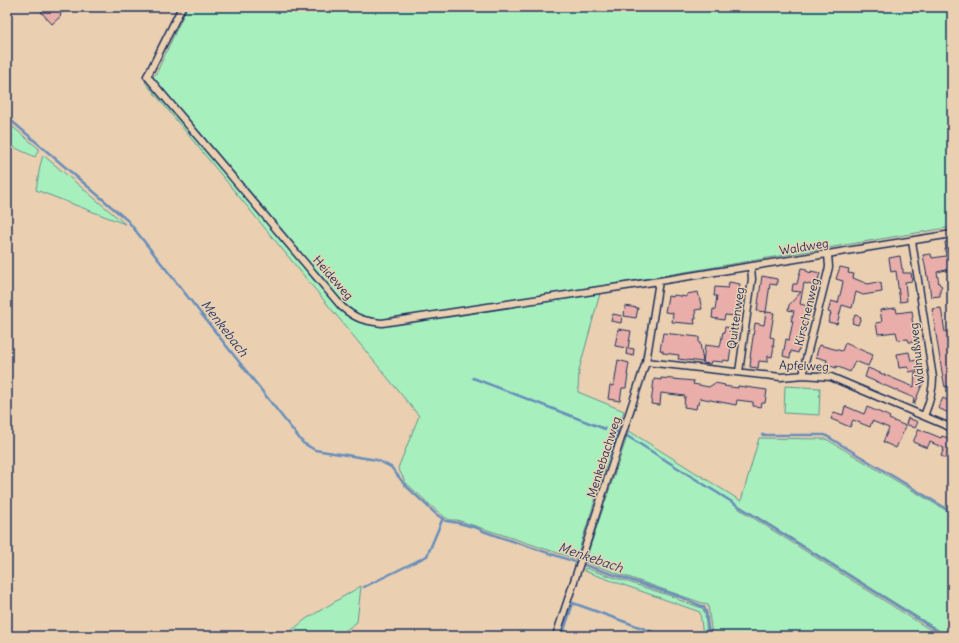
<svg xmlns="http://www.w3.org/2000/svg" width="959" height="643" font-family="Delius,sans-serif">
  <rect width="100%" height="100%" fill="#ead0b1"/>
  <filter id="ink" filterUnits="userSpaceOnUse"><feTurbulence type="fractalNoise" baseFrequency=".025" numOctaves="2"/><feDisplacementMap in="SourceGraphic" scale="8" xChannelSelector="R" yChannelSelector="G"/><feConvolveMatrix kernelMatrix="1 2 1 2 8 2 1 2 1" color-interpolation-filters="sRGB"/></filter>
  <g filter="url(#ink)">
    <path fill="#a7f0be" stroke="#61908e" d="M187,7H952V227L602,286L579,370L578,392L624,411L576,559L457,520H450L446,518L437,511L406,483L398,468L419,416L145,82L156,74Z
      M7,122L39,149L35,157L7,144Z
      M43,155L125,224L36,190L40,166Z
      M785,386L820,388L819,415L784,413Z
      M629,431L741,501L759,438L826,439L952,514V636H948L740,506L739,509L940,636H712L708,605L585,562Z
      M585,568L677,598L679,600L702,608L705,613L707,636H703L700,612L584,571Z
      M361,586L357,622L338,636H285L306,619Z"/>
    <g fill="none" stroke-linecap="round" stroke-linejoin="round">
      <path stroke="#688eba" stroke-width="2.5" d="M7,117L128,221L303,443L315,450L377,460L391,467L405,485L436,514L446,521L459,523L477,528L483,531L497,536L678,596L704,607L706,612L709,636
        M473,378L605,429
        M612,431L618,433V432
        M762,435H825L952,512
        M627,436L945,636
        M610,457L618,433
        M364,587L427,556L443,518
        M562,636L573,603L664,636"/>
    </g>
    <path fill="#e9aea9" stroke="#1b2f5e" d="M47,7H66L60,15L61,16L52,24L41,12Z
      M952,241V262H950L951,269L937,272L939,284L942,286L940,289V296L931,297L928,276H927L923,255L931,254L932,258L946,256L945,249H946L945,242Z
      M900,256L902,269H903V273H911L912,281L905,282L907,301L900,302L896,271L891,272L889,258Z
      M840,267L849,269L848,273L854,274L853,278L868,284L873,283L874,282L875,283L879,282L880,284L881,283L882,292L863,295L856,292L852,308L842,305L837,324L828,322L831,313L828,312L831,301L838,303L842,287L843,281L836,279Z
      M801,268L806,269V271L811,273V271L820,273L816,286L804,283L800,304L808,306L807,314H808L798,353L791,351L790,358L783,356L786,339L789,340L793,321H791L794,311L788,310L789,305L801,292L792,291L793,284H797Z
      M762,276L777,279V285L770,284L766,312L774,313L770,337L774,338L773,346H774L772,357L768,356V362L759,361L758,368L750,367L751,358H750L755,323L764,325L766,312L757,311Z
      M729,282L740,284L735,316L725,315L724,320L712,318L713,309L715,310L717,296H714L715,287L728,288Z
      M698,292L702,309L695,310L696,319H694L695,324L672,322L673,313L665,312L668,296L673,297L674,295L687,297V294Z
      M625,306L638,308L636,318L624,316Z
      M896,308L897,313L912,311L913,317L912,318L915,342H909L908,339L898,340L896,332L878,334L876,323L882,322L880,310Z
      M941,308L945,332L952,331V385L945,387L942,372L932,309Z
      M613,314L622,316L621,323L611,321Z
      M855,315L861,317L858,325L852,323Z
      M725,327L734,328L729,361L724,360L723,362L711,361L710,364L703,363L705,345L720,347L723,332L724,333Z
      M618,329L631,331L628,348L634,349L633,356L626,354L627,348L615,346Z
      M663,333L699,337V343H700L703,362L678,359L679,355L663,353V351L660,350Z
      M845,343L873,355L868,366L855,361L850,372L836,366V368L826,364L827,360L816,357L819,345L842,351Z
      M909,352L911,361L918,360L919,370L909,372L908,367L899,368L897,354Z
      M618,360L629,363L627,375H628L626,388H622L620,401L608,399L610,385L614,386Z
      M868,368L914,387L915,372L924,375V380L914,404H913L914,398L865,377Z
      M661,378L694,381L693,384L709,387L715,383L725,385L724,386L738,388V386L767,390L765,403H762L761,407L753,406V402L737,400L736,405L700,398L699,404H697L696,409L684,407L685,396L661,393L660,405L651,404L654,379L661,380Z
      M943,398L952,403V410L951,414L938,408Z
      M845,406L864,414L867,407L886,415L890,417L889,419L906,426L896,448L883,442L889,428L872,421L870,427L853,420L850,427L831,419L834,412L843,415Z
      M908,418L918,422L915,428L906,424Z
      M919,429L941,438L942,436L948,438L947,441L952,443V455L950,460L941,456L944,448L930,442L927,448L913,442Z"/>
    <g fill="none" stroke-linecap="round" stroke-linejoin="round">
      <defs>
        <path id="street" d="M182,7L150,71L147,76L342,307C356,319 364,321 382,323L659,281L952,234
          M912,241L933,378C933,391 929,404 924,416
          M646,362L781,377L804,375L831,377L952,428
          M739,372L752,279L751,267
          M804,375V367L829,267L828,254
          M556,636L646,362L659,281"/>
      </defs>
      <use href="#street" stroke="#1b2f5e" stroke-width="9"/>
      <use href="#street" stroke="#ead0b1" stroke-width="6"/>
    </g>
  </g>
  <g text-anchor="middle" stroke-width="3" stroke-linejoin="round" paint-order="stroke">
    <g font-size="12" fill="#1b2f5e" stroke="#ead0b1">
      <text transform="translate(804 247) rotate(-9)" y="4">Waldweg</text>
      <text transform="translate(333 278) rotate(49)" y="4">Heideweg</text>
      <text transform="translate(807 312) rotate(-76)" y="4">Kirschenweg</text>
      <text transform="translate(736 318) rotate(-82)" y="4">Quittenweg</text>
      <text transform="translate(917 354) rotate(-96)" y="4">Walnußweg</text>
      <text transform="translate(804 366) rotate(2)" y="4">Apfelweg</text>
      <text transform="translate(604 457) rotate(-72)" y="4">Menkebachweg</text>
    </g>
    <g font-size="13" font-style="italic" fill="#283f6d" stroke="#ead0b1">
      <text transform="translate(225 328) rotate(52)" y="5">Menkebach</text>
      <text transform="translate(591 557) rotate(19)" y="5">Menkebach</text>
    </g>
  </g>
  <rect width="959" height="643" fill="none" stroke="#ead0b1" stroke-width="24"/>
  <rect x="12" y="12" width="935" height="619" fill="none" stroke="#1b2f5e" stroke-width="1.5" filter="url(#ink)"/>
</svg>
